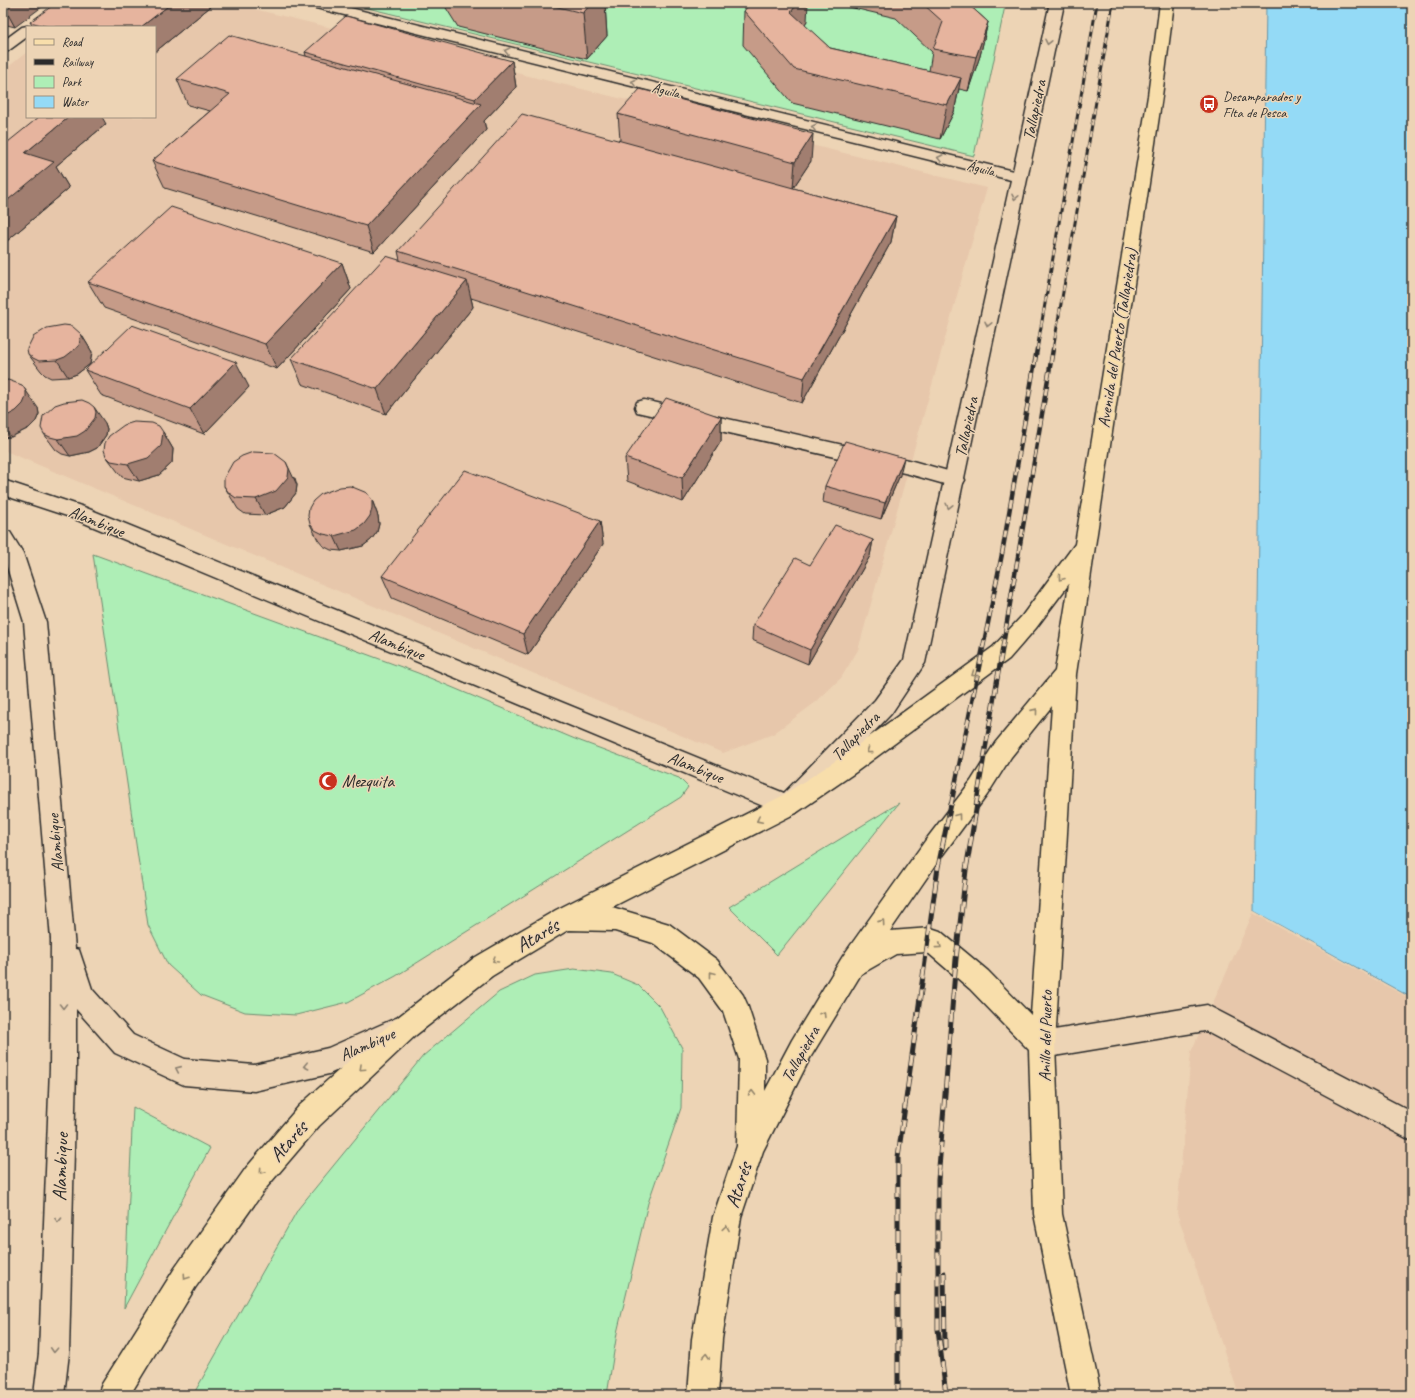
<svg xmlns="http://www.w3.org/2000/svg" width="1415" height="1398" font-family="Caveat,sans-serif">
  <rect width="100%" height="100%" fill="#edd4b5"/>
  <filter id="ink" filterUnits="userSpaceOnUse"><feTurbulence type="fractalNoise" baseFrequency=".025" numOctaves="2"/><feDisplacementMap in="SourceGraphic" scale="8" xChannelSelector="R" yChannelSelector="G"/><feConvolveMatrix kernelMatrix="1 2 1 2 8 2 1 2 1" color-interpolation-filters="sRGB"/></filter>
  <g filter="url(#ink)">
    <path fill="#e7c7ab" d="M92,3H230L987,188L858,650L841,678L816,702L773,734L723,753L3,450V71L27,52V117H155V27Z
      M1254,911L1412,998V1395H1239L1177,1213L1191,1052Z"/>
    <path fill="#aeeeb6" stroke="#6c8c70" d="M347,3H989L1005,6L974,156Z
      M93,554L418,673L575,739L679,778L688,787L681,797L396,976L348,1002L296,1015L245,1012L201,995L168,965L148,925Z
      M899,803L777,955L729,907Z
      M574,969L612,974L638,985L660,1007L682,1048L681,1108L648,1203L617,1333L607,1395H193L298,1209L423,1056L499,992L535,975Z
      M133,1107L210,1148L124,1308Z"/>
    <path fill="#94daf6" stroke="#6a94a5" d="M1266,3H1412V998L1254,911Z"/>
    <path fill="#edd4b5" d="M1254,911L1412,999V1000L1253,913Z"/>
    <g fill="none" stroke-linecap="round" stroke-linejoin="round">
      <defs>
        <path id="service" d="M644,400L909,460L962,475L965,480L962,485L955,487L909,474L637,412L635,407L637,402Z
          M1207,1005L1412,1112V1141L1205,1031L1042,1058L1033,1054L1029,1045L1033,1036L1042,1032Z"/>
        <path id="minor" d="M306,3H330L1013,171L1049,7L1043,3L1064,4L925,663L891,714L796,813L788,816L780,813L70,517L3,495V480L84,507L784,793L875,700L904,660L1011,180L308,6Z
          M27,26L32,27H27V37L8,51L3,52V41L22,27Z"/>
        <path id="tertiary" d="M3,530L10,532L23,553L46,622L75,949L79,950L92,989L133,1035L185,1059L254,1065L328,1048L396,1018L405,1022L409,1031L405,1040L329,1074L254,1091L184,1085L175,1081L115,1053L76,1009V1068L69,1353L64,1395H34L39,1353L50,1068L51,939L24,622L3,554Z"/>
        <path id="primary" d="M1160,3H1174L1162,96L1076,674L1055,1045L1062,1214L1101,1395H1071L1034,1214L1029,1050L970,989L927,952L896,954L861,974L810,1058L763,1151L741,1217L722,1339L718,1395H688L692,1339L713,1217L737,1146L739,1059L723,1011L699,978L653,943L615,931L568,930L492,976L416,1035L319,1126L266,1188L195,1288L130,1395H98L102,1384L175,1268L246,1168L299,1106L398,1017L474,958L556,910L780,797L840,758L993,647L1022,616L1075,544L1148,96ZM1069,584L1055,671L995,743L971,781L925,841L843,956L792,1040L765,1091V1059L747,1004L743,995L717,960L669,924L612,907L796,813L856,772L1009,659L1036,628ZM1052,706L1031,1015L988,971L940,931L931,928L890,931L941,857L987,795L1011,757Z"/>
      </defs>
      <use href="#service" stroke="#2b2b2b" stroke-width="3"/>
      <use href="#minor" stroke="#2b2b2b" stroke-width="3"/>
      <use href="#tertiary" stroke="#2b2b2b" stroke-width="3"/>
      <use href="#primary" stroke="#2b2b2b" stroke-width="3"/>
      <use href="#service" fill="#edd4b5" fill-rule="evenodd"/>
      <use href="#minor" fill="#edd4b5" fill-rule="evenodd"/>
      <use href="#tertiary" fill="#edd4b5" fill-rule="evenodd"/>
      <use href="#primary" fill="#f8deab" fill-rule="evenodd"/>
      <defs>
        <path id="rail-far2" d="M1037,350L1097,3
          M1053,350L1113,3"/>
        <path id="rail-far1" d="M951,805L1002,554L1037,349
          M976,805L1053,349"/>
        <path id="rail" d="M944,1273L945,1349
          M898,1395V1157L938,867L951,804
          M946,1395L938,1329V1180L956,959L966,870L977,804"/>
      </defs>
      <use href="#rail-far2" stroke="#2b2b2b" stroke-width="3"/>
      <use href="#rail-far1" stroke="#2b2b2b" stroke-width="4.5"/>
      <use href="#rail" stroke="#2b2b2b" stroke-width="5"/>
      <use href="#rail-far2" stroke="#edd4b5" stroke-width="2" stroke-dasharray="6" stroke-linecap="butt"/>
      <use href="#rail-far1" stroke="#edd4b5" stroke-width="3" stroke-dasharray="8" stroke-linecap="butt"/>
      <use href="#rail" stroke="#edd4b5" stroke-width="3.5" stroke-dasharray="11" stroke-linecap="butt"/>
    </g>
    <path fill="#c69b88" stroke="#2b2b2b" d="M3,3L15,27L3,24Z
      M443,3H634L630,9L605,5L607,36L587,59L458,27Z
      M832,3H967L988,22L980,56L968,91L959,89L954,112L940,139L792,103L743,45L744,11L807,21L804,25L830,48L929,71L932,52L896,18Z
      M210,7L155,52V27H33L30,22Z
      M305,52L512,61L516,87L484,121L486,130L374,252L165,188L152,161L210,111L188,105L177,79L306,56Z
      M618,114L811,161L793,188L896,216L891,242L802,403L471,298L473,307L386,414L302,384L291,359L400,260L398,251L620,140Z
      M106,124L56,166L69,188L7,241L3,240V146Z
      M342,263L351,289L277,369L104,308L88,282Z
      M81,334L92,352L90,364L77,374L68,377L51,378L45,375L41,371L28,354Z
      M85,370L249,387L204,434L101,395Z
      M3,381L38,408L39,414L36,421L29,428L11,437L3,438Z
      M721,417V441L683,502L627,481L625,458Z
      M105,423L107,429L106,435L97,448L89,452L70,456L62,454L56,450L44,434Z
      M163,432L173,449L172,463L159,475L139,481L122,477L118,472L106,456Z
      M900,475L881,519L823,502L825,486Z
      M295,478L297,485L296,493L285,507L265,515L245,514L238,509L224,486Z
      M372,500L378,516L379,524L377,532L371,540L363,546L341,551L331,550L323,546L318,540L310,524Z
      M600,521L603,544L528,655L392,598L382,576Z
      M873,540L870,556L808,664L752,640L753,625L810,565Z"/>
    <path fill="#a17e6f" stroke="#2b2b2b" d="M13,3H47L15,27L5,9Z
      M172,3H209L210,7L155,52V27H141Z
      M592,3H605L607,36L587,59L583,13Z
      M629,3H634L630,9Z
      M798,3H808L807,21L789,47L791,12Z
      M988,22L980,56L968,91L976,57Z
      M512,61L516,87L484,121L486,130L374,252L366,226L477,108L475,99Z
      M961,78L954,112L940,139L947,105Z
      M69,117H102L106,124L56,166L69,188L7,241L3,235V204L25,153Z
      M813,134L811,161L793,188L795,162Z
      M896,216L891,242L802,403L804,378Z
      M342,263L351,289L277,369L265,344Z
      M467,281L473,307L386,414L377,389Z
      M81,334L92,352L90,364L77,374L68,377L57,360Z
      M236,362L249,387L204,434L190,409Z
      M22,385L38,408L39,414L36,421L29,428L11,437L3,428V418Z
      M94,407L105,423L107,429L106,435L97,448L89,452L70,456L58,439Z
      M721,417V441L683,502L682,478Z
      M163,432L173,449L172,463L159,475L139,481L128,464Z
      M904,458L900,475L881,519L885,503Z
      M286,462L297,485L296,493L285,507L265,515L256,499Z
      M372,500L378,516L379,524L377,532L371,540L363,546L341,551L334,536Z
      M600,521L603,544L528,655L523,634Z
      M873,540L870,556L808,664L810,650Z"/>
    <path fill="#e6b49e" stroke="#2b2b2b" d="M3,3H13L5,9L3,8Z
      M56,3H172L141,27H49L30,22Z
      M541,3H592L583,13Z
      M750,3H798L791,12L830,48L961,78L947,105L794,69L744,11Z
      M922,3H967L988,22L976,57L933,49L943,22Z
      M346,16L512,61L475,99L305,52Z
      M229,35L481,104L366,226L152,161L230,94L177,79Z
      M640,89L813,134L795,162L618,114Z
      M522,114L896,216L804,378L398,251Z
      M39,117H69L25,153L54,162L3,204V146Z
      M171,207L342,263L265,344L88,282Z
      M386,256L467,281L377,389L291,359Z
      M64,325L72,326L81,334L79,346L65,357L57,360L39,361L33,358L28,354L27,349L33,337L47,328Z
      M132,325L236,362L190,409L85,370Z
      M8,380L22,385L26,391V397L23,404L16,411L3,418V381Z
      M666,398L721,417L682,478L625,458Z
      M82,400L89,403L94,407L96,412L95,418L85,431L77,436L58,439L50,437L44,434L41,428L43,416L55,405L64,402Z
      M134,422L152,423L159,426L163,432L161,446L148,458L128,464L111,461L106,456L104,450L105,443L109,436L124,425Z
      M845,441L904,458L885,503L825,486Z
      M253,452L274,453L286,462L289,469L288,477L276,491L256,499L236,498L229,493L224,486V478L233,462L242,456Z
      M465,470L600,521L523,634L382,576Z
      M350,486L367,493L372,500V508L370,516L364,524L356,530L334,536L323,534L315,530L310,524L308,516L309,508L313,501L321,494L340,487Z
      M835,525L873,540L810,650L753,625L795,558L810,565Z"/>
    <defs><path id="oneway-chevron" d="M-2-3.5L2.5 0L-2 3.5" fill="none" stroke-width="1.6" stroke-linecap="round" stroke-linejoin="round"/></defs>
    <g stroke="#8c8070">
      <use href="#oneway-chevron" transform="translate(1048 42) rotate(102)"/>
      <use href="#oneway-chevron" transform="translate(507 51) rotate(-166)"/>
      <use href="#oneway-chevron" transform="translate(634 82) rotate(-166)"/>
      <use href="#oneway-chevron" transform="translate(814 127) rotate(-166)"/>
      <use href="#oneway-chevron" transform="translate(940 158) rotate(-166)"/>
      <use href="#oneway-chevron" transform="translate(1015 197) rotate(102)"/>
      <use href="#oneway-chevron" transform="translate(988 324) rotate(102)"/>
      <use href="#oneway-chevron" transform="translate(949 506) rotate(103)"/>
      <use href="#oneway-chevron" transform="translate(63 1006) rotate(90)"/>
      <use href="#oneway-chevron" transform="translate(306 1066) rotate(167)"/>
      <use href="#oneway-chevron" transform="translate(178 1069) rotate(-156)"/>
      <use href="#oneway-chevron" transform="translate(58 1220) rotate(92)"/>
      <use href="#oneway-chevron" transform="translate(54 1350) rotate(93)"/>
    </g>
    <g stroke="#92846b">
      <use href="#oneway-chevron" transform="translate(1061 578) rotate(127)"/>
      <use href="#oneway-chevron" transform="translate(974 674) rotate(144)"/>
      <use href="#oneway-chevron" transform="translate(1035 711) rotate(-51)"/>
      <use href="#oneway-chevron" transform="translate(869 751) rotate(144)"/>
      <use href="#oneway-chevron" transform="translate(958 816) rotate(-53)"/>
      <use href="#oneway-chevron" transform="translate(759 820) rotate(153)"/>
      <use href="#oneway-chevron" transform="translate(882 922) rotate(-55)"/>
      <use href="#oneway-chevron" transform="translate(939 946) rotate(37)"/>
      <use href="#oneway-chevron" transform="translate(495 960) rotate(149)"/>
      <use href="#oneway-chevron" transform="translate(712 974) rotate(-128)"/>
      <use href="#oneway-chevron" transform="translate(823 1014) rotate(-58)"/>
      <use href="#oneway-chevron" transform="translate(362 1068) rotate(137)"/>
      <use href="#oneway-chevron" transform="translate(752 1093) rotate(-89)"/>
      <use href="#oneway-chevron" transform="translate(262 1171) rotate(131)"/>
      <use href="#oneway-chevron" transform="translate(726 1228) rotate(-81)"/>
      <use href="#oneway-chevron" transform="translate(186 1277) rotate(124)"/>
      <use href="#oneway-chevron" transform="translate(706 1356) rotate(-86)"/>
    </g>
  </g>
  <defs>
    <symbol id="bus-disc" viewBox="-11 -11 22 22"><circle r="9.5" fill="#c8321e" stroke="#edd4b5"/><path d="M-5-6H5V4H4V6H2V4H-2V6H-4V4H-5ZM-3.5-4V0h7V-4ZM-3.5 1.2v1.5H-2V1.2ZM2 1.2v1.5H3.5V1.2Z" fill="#fff"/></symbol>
    <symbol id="mosque-disc" viewBox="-11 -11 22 22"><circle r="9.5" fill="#c8321e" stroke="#edd4b5"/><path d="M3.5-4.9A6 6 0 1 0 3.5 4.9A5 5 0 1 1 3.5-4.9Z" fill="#fff"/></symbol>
  </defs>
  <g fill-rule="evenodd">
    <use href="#bus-disc" x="1198" y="93" width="22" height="22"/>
    <use href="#mosque-disc" x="317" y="770" width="22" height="22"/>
  </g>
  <g text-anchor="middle" stroke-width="3" stroke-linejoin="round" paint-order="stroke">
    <g font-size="14" fill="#2b2b2b" stroke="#edd4b5">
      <text transform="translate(666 90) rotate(14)" y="5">Águila</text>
      <text transform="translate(981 168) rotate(14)" y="5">Águila</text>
    </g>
    <g font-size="14" fill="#2b2b2b" stroke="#edd4b5" text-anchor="start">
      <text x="1223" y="101">Desamparados y<tspan x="1223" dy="16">Flta de Pesca</tspan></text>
    </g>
    <g font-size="17" fill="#2b2b2b" stroke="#edd4b5">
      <text transform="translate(1034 110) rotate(-78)" y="6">Tallapiedra</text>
      <text transform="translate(1117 338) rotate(-81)" y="6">Avenida del Puerto (Tallapiedra)</text>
      <text transform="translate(966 427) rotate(-78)" y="6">Tallapiedra</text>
      <text transform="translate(97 521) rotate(22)" y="6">Alambique</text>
      <text transform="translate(397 644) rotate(22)" y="6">Alambique</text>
      <text transform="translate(855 736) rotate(-46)" y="6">Tallapiedra</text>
      <text transform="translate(696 767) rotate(22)" y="6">Alambique</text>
      <text transform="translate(55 843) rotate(-95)" y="6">Alambique</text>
      <text transform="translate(1045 1036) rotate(-89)" y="6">Anillo del Puerto</text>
      <text transform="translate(367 1044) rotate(-24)" y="6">Alambique</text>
      <text transform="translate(800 1054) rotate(-61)" y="6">Tallapiedra</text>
    </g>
    <g font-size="17" fill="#2b2b2b" stroke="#edd4b5" text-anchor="start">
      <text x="342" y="787">Mezquita</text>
    </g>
    <g font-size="20" fill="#2b2b2b" stroke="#edd4b5">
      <text transform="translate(537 935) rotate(-31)" y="7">Atarés</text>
      <text transform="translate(288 1141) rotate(-49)" y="7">Atarés</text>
      <text transform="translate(60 1167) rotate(-88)" y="7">Alambique</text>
      <text transform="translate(738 1185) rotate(-72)" y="7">Atarés</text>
    </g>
  </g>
  <rect width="1415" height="1398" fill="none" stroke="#edd4b5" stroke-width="16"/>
  <rect x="8" y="8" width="1399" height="1382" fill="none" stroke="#2b2b2b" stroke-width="1.5" filter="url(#ink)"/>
  <rect x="26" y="26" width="130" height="92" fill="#edd4b5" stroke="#9f907e"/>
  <rect x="34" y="39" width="20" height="6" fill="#f8deab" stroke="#9f907e"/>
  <text x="62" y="46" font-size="12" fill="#2b2b2b">Road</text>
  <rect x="34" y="59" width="20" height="6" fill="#2b2b2b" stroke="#9f907e"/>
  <text x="62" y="66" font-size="12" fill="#2b2b2b">Railway</text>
  <rect x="34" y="76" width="20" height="12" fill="#aeeeb6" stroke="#9f907e"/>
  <text x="62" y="86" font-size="12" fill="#2b2b2b">Park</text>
  <rect x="34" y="96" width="20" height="12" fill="#94daf6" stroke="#9f907e"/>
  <text x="62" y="106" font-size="12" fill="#2b2b2b">Water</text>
</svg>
